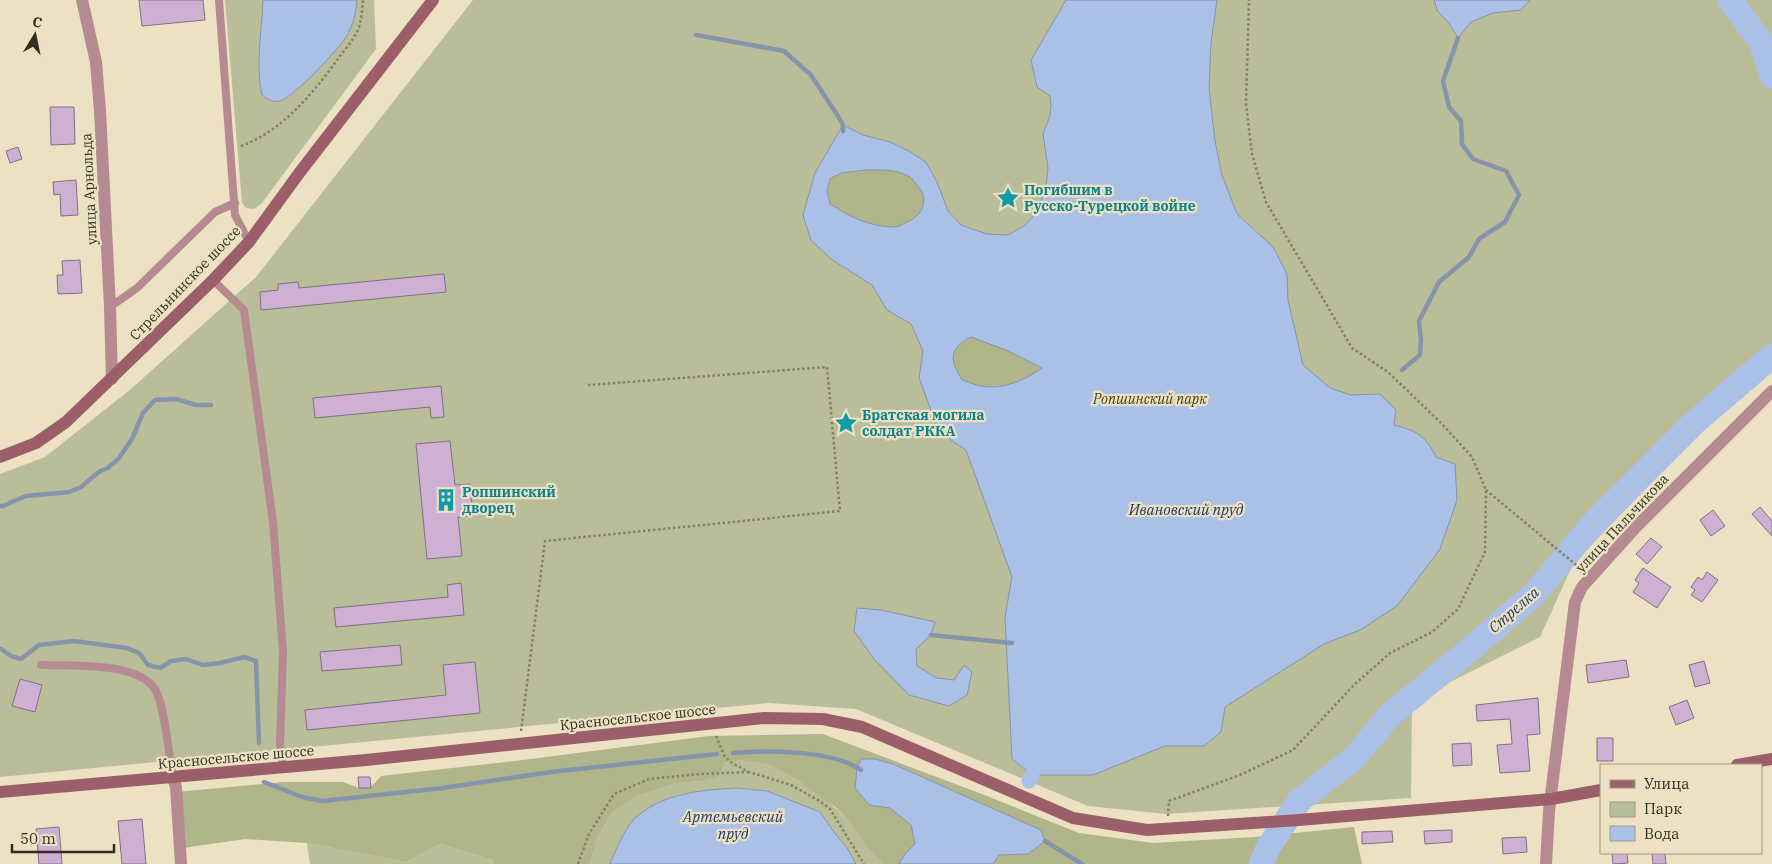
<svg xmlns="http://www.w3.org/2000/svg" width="1772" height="864" font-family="'IBM Plex Serif',serif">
  <rect width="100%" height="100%" fill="#ede1c3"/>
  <path fill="#b9bd98" d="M225,0H263L259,68L262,95L322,65L347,36L357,0H374L376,49L262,203L254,209L246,208L242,203Z
    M473,0H1772V358L1573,564L1540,637L1412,701L1411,798L1166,814L1088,806L856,709L769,703L0,777V474L45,457L131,389L256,277Z
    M741,760L770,765L799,781L821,795L849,821L865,845L884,864H856L847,848L834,832L820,812L767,791L737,788L681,794L655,804L615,852L610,864H590L597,839L612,813L635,797L676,783L701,781L724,763Z
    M307,843L406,862L440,844L493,860L494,864H310Z"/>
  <path fill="#b0b58a" d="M866,170C880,170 895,169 908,176C911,177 914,181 916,184C931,199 923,216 905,223C902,225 898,227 895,227C870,227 850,217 830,204L827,191L830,179L841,173Z
    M971,337L1006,350L1042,368L1025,379L1006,385L982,386L962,380C950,360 948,350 971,337Z
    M823,734L987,796L1079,833L1153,843L1255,837L1354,827L1362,864H993L999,855L1028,854L1045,841L1041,830L893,764L875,759L869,805L890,808L911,825L915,844L905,854L899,864H884L865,845L849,821L835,807L799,781L770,765L741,760L724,763L719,776L701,781L676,783L635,797L612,813L597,839L590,864H494L493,860L440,844L406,862L307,843L245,839L183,848L177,792L284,782H343L359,788H370L381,776L523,760L709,736Z"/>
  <path fill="#abc0e6" stroke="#8694ab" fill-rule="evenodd" d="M263,0H357C356,13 353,26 346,37C337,51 295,96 280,101C273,103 267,99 262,95C255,64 262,32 263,0Z
    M1066,0H1217L1211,43L1209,88L1215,141L1222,175L1237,214L1273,247L1287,274L1288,300L1303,365L1330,388L1351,395L1380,394L1396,410L1394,425C1417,431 1425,435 1436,457L1455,464L1457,500L1440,549L1397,606L1360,630L1324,644L1225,707L1221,732L1204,746H1165L1093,775H1032L1012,759L1005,617L1012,577L966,450L939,432L919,378L923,351L911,324L887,310L872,285L831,259L811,240L803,215L815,173L843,125L863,135L890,142L909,151L926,162L937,182L948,211L961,225L987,234L1008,235L1024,226L1038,211L1046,186L1048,168L1043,134L1050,116L1051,105L1050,96L1037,87L1031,60ZM866,170C880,170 895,169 908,176C911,177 914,181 916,184C931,199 923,216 905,223C902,225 898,227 895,227C870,227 850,217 830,204L827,191L830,179L841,173ZM971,337L1006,350L1042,368C1025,380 1003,390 981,386C975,385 968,382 962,380C950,360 948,349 971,337Z
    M1434,0H1530L1521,10L1493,13L1471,22L1458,38L1449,23L1438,12Z
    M857,608L881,610L935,622L931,635L916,649L917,666L937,678L954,680L964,665L972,672L967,695L949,706L909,695L874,659L854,631Z
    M861,759H875L893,764L1041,830L1045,841L1028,854L999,855L993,864H899L905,854L915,844L911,825L890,808L869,805L855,788L857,768Z
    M737,788L767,791L820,812L834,832L847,848L856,864H610C615,851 625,829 634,819C662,793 701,790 737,788Z"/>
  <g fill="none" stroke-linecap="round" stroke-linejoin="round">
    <path stroke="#8694ab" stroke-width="4.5" d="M696,35L784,51L811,75L838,116L843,125V131
      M1402,370L1420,355L1421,340L1419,321L1439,282L1469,257L1479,239L1505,222L1519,195L1506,171L1473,159L1462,144L1461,121L1449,107L1443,81L1458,38
      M0,506H3L26,496L69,492L81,487L100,471L108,468L119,458L132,439L143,413L155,400L176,399L196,405H211
      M931,635L1012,643
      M1,649L11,656L21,659L39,645L74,641L127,648L139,653L148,665L160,668L171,661L186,659L203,665L220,663L244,657L256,661L259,743
      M733,753C767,750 833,750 861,770
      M264,782L302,797L322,801L443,788L551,772L717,754
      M1045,841L1082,864"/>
    <path stroke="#abc0e6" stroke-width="15" d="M1029,781L1032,775"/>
    <path stroke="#abc0e6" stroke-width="25" d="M1730,0L1761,42L1772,76
      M1261,864L1269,846L1300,800L1354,758L1391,714L1473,647L1535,593L1591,526L1695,422L1772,356"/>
  </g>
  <path fill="#ceb0d3" stroke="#826f86" d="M139,0H203L205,20L142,26Z
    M50,107H74L75,144L51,145Z
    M18,147L22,159L10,163L6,151Z
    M76,180L78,215L61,216L60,194L54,195L53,182Z
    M80,260L82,293L58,294L57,275H63L62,261Z
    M444,274L446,292L261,310L260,292L278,290V284L298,282L299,288Z
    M441,386L444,417L431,418L430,407L315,418L313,398Z
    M450,441L455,485L470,484L473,516L458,517L462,556L427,559L416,444Z
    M1760,507L1772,521V536L1752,514Z
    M1713,510L1725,526L1711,536L1700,520Z
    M1651,538L1662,547L1647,564L1636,554Z
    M1643,568L1671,587L1657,608L1633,592L1639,583L1635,580Z
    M1707,572L1718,580L1702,602L1691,595L1695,590L1691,587L1698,577L1702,580Z
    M461,583L464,615L336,627L334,608L448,597L447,585Z
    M400,645L402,665L322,671L320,652Z
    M1626,660L1629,677L1588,683L1586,665Z
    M1704,661L1710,683L1695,687L1689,665Z
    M475,662L480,713L307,730L305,710L446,695L443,665Z
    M20,679L42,685L35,712L12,706Z
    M1538,698L1540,734L1527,735L1530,771L1500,773L1497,745L1512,744L1510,719L1477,721L1476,705Z
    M1687,700L1694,718L1676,725L1669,707Z
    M1597,738H1613V761H1597Z
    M1471,743L1472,765L1453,766L1452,744Z
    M358,777H370L371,788H359Z
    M142,819L146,864H122L118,821Z
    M59,827L62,864H39L36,829Z
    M1452,830V842L1425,844L1424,831Z
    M1392,831L1393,842L1362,844V832Z
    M1526,837L1527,852L1503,854L1502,838Z
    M1612,853H1627L1628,863L1613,864Z
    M1652,853H1665L1666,864H1653Z"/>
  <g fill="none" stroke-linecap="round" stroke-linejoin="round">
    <path stroke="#877f6b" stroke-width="2.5" stroke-dasharray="2.5 2.5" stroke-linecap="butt" d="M241,146C283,131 315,91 340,56C347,47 355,38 359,27C362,18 362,9 363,0
      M1486,490L1581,569
      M521,731L545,541L840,511L827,367L588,385
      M716,736L725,757L732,763L749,772L791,785L821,802L830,809L864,864
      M1168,816L1169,801L1240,775L1293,750L1354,685L1390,653L1432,632L1458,609L1485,552L1486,490L1472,457L1442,424L1388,372L1352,348L1266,202L1252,154L1246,104L1249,0
      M578,864L589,834L614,794L649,779L700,774L750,772"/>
    <path stroke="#b58a90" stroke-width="8" d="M219,0L235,215L249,242
      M213,280L244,310L273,522L283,652L280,743L283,767
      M110,307L137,288L215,212L235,203
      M41,665C70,666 140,661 156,691C165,708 169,757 173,778"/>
    <path stroke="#b58a90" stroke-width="12" d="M82,0L96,62L100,111L110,307L112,379
      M173,778L176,787L181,864
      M1546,864L1549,811L1575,602L1582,587L1636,527L1772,391"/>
    <path stroke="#9c5f69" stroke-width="12" d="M0,457L36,443L66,422L213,280L249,242L300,172L433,0
      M1737,765L1772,759
      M0,792L366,760L764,718L823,719L862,727L1073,818L1147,830L1299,820L1551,799L1601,790"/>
  </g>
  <defs>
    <symbol id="sight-bare" viewBox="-9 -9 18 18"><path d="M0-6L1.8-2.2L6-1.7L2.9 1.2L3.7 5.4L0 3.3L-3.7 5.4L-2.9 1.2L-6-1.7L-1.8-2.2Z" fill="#0f9aa8" stroke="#ede1c3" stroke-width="2.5" paint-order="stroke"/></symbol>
    <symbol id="building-bare" viewBox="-9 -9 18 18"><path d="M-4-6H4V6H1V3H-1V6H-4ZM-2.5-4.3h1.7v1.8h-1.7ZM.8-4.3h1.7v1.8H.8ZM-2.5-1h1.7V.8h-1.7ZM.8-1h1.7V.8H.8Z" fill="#0f9aa8" stroke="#ede1c3" stroke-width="2.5" paint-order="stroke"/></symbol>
  </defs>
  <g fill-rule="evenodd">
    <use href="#sight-bare" x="992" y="182" width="32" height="32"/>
    <use href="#sight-bare" x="830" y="407" width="32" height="32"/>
    <use href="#building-bare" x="430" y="484" width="32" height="32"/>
  </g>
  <g text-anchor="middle" stroke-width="4.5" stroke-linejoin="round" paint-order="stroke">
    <g font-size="14" fill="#312d21" stroke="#ede1c3">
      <text transform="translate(89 189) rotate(-93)" y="5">улица Арнольда</text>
      <text transform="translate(185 283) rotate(-46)" y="5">Стрельнинское шоссе</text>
      <text transform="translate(1622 523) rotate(-47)" y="5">улица Пальчикова</text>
      <text transform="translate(638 717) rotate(-6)" y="5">Красносельское шоссе</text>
      <text transform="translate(236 757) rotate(-5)" y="5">Красносельское шоссе</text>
    </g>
    <g font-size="14" font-weight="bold" fill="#0d838f" stroke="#ede1c3" text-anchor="start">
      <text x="1024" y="195">Погибшим в<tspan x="1024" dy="16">Русско-Турецкой войне</tspan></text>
      <text x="862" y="420">Братская могила<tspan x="862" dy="16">солдат РККА</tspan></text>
      <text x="462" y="497">Ропшинский<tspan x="462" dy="16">дворец</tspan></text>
    </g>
    <g font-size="14" font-style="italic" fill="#424513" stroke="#ede1c3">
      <text x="1150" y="404">Ропшинский парк</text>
    </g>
    <g font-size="15" font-style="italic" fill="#1f3868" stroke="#ede1c3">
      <text x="1186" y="515">Ивановский пруд</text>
      <text transform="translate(1514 610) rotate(-41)" y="5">Стрелка</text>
      <text x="733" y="822">Артемьевский<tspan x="733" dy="17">пруд</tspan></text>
    </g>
  </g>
  <rect x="1600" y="764" width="162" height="90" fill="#ede1c3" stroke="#a29982"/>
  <rect x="1610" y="780" width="25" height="8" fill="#9c5f69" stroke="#a29982"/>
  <text x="1644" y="789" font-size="15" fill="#312d21">Улица</text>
  <rect x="1610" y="802" width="25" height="15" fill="#b9bd98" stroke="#a29982"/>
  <text x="1644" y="814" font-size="15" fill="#312d21">Парк</text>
  <rect x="1610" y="826" width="25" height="15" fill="#abc0e6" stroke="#a29982"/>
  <text x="1644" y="839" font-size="15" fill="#312d21">Вода</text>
  <g transform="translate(35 35) rotate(10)" stroke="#ede1c3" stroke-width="4" paint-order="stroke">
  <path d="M0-4L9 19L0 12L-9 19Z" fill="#312d21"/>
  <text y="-8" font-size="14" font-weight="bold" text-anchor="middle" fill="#312d21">С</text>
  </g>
  <path d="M12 844v8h102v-8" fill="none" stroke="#312d21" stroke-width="2.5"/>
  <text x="20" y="844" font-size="15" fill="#312d21" stroke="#ede1c3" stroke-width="4" paint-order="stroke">50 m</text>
</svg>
